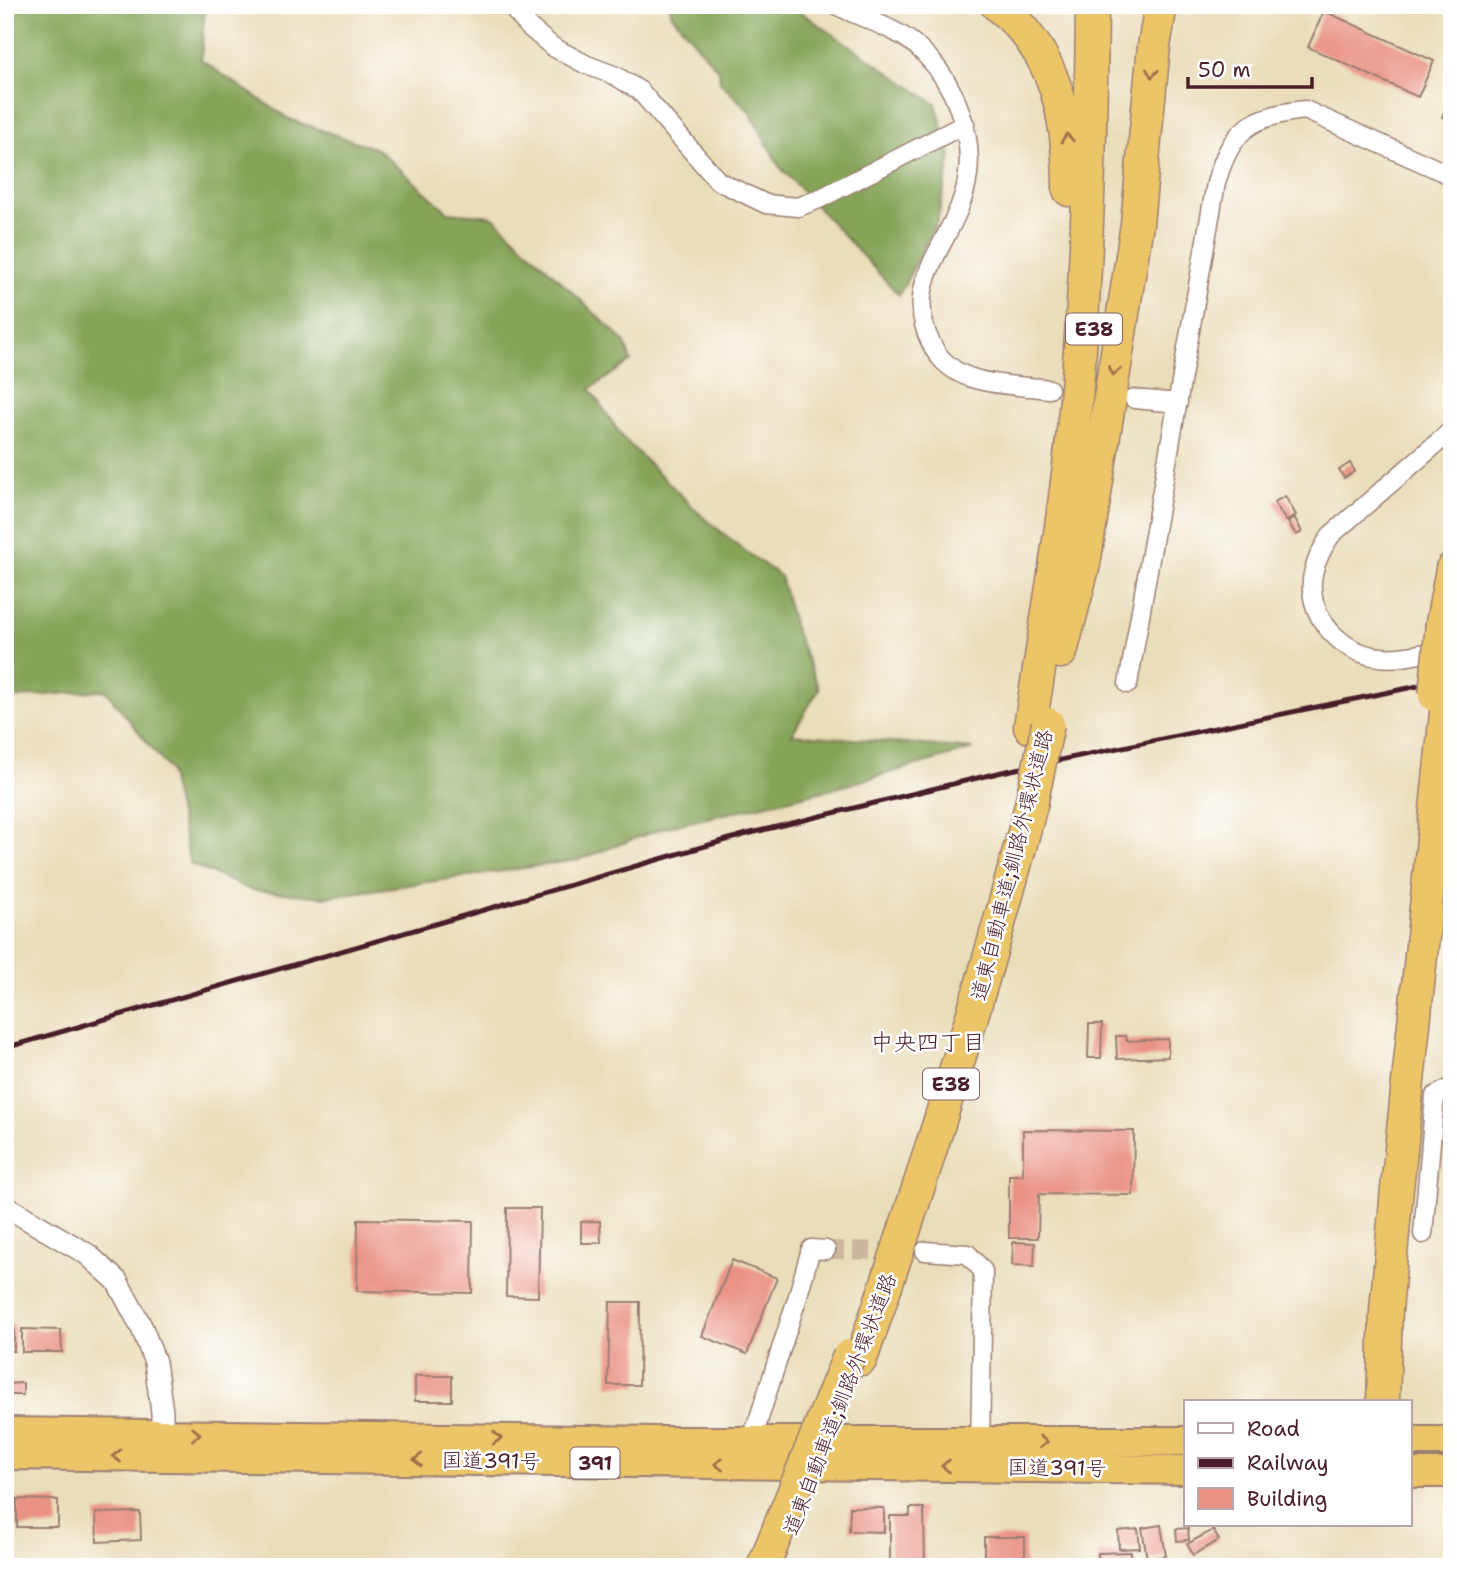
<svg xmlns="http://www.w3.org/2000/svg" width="1457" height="1572" font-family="'Shantell Sans','Klee One',sans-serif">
  <rect width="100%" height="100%" fill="#fff"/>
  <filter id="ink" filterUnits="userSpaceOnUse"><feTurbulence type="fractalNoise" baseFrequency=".0143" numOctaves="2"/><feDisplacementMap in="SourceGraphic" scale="14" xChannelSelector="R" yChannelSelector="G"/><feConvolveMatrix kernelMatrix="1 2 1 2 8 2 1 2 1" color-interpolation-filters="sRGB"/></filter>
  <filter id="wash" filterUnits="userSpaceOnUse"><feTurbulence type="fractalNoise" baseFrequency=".00686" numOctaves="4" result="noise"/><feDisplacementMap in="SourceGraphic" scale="28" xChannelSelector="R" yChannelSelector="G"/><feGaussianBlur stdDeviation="1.57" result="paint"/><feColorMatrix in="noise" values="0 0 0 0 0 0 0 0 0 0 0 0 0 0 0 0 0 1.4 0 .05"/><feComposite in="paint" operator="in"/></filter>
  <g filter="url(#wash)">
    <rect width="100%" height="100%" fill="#eaddb9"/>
    <path fill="#86a458" stroke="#686242" stroke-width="2" d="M5,5H205L201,60L289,119L377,149L448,212L492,216L624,341L631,361L590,389L623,438L703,517L745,551L780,576L795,630L819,689L792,734L973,749L829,790L663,828L578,860L325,897L251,890L190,864L169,770L105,690L10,698L5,687Z
      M670,5H790L936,104L951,157L937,222L899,295L779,166L750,112L720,82L719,71L672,15Z"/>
    <g id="blocks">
      <path fill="#ea9385" d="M1324,11L1434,61L1418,97L1308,47Z
        M1452,95V121L1442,117Z
        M1350,463L1355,471L1344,478L1339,470Z
        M1285,496L1296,515L1286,521L1274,502Z
        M1295,518L1302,532L1296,535L1288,522Z
        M1089,1024H1102L1101,1058H1088Z
        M1116,1036H1126L1127,1041L1168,1039V1057L1117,1059Z
        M1023,1130L1134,1131L1133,1195L1039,1194L1038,1238H1009V1175H1023Z
        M507,1208H540L538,1297L506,1296Z
        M358,1219L473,1221L472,1293L357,1291Z
        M600,1221L601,1243H581V1222Z
        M1013,1242L1035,1243L1034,1266L1012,1265Z
        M732,1260L777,1278L747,1354L702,1336Z
        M610,1302H640L639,1385H608Z
        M5,1325H14V1351H5Z
        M22,1329L61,1330L62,1352H22Z
        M415,1376H452V1401H415Z
        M23,1383V1395H6L5,1384Z
        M17,1499L58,1500V1527H17Z
        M850,1507L884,1508V1532L849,1531Z
        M910,1508H924L925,1567H890V1516H910Z
        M140,1512L141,1540L97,1542L96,1513Z
        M1161,1525L1166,1556L1147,1559L1142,1528Z
        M1188,1528L1189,1540L1177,1541L1176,1529Z
        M1138,1529L1140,1548L1119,1549L1118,1531Z
        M1213,1530L1219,1540L1193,1555L1187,1544Z
        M984,1537H1025V1565H984Z
        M1131,1552L1132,1567H1098V1553Z"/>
    </g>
  </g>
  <g filter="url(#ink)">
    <use href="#blocks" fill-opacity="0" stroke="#9a7e72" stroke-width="2"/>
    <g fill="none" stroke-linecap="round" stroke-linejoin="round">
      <path stroke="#cab79d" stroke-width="18" stroke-dasharray="18 9" stroke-linecap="butt" d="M826,1250L903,1251"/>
      <defs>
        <path id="minor" d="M510,5L529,27L553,47L587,65L616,76L640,91L718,181L766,204L798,207L819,199L965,124
          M836,5C867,21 900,28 924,53C954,83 973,132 968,174C961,238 898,277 931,343C939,361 956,374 975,379C998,386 1025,386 1049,389
          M1134,399L1178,403
          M1445,650C1425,652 1400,660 1380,657C1346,654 1315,625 1312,590C1310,571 1321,550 1331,535L1452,430
          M1128,684L1216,183C1231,130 1250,116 1305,110L1452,176
          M1423,1234L1435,1096L1452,1087
          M925,1251L968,1254L983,1271L980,1449
          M752,1440L797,1299L811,1249L826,1250"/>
        <path id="tertiary" d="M5,1206L87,1254L117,1281L142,1328L155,1362L162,1412V1447"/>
        <path id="trunk" d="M5,1432L659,1441H1186
          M1410,1441H1452
          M5,1455L1186,1470
          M1410,1473H1452"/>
        <path id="motorway" d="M997,5C1057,52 1069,118 1069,190
          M1442,623L1452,569
          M1061,652L1084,564L1137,224L1154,46L1161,5
          M1030,727C1048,610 1069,493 1078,376C1088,252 1091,129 1092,5
          M861,1359C924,1176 983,992 1031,805
          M1383,1402L1386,1310L1397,1189L1448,693"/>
      </defs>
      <use href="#minor" stroke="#9a7e72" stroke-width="21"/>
      <use href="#tertiary" stroke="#9a7e72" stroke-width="24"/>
      <use href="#trunk" stroke="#9a7e72" stroke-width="32"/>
      <use href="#motorway" stroke="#9a7e72" stroke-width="35"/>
      <use href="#minor" stroke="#fff" stroke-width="18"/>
      <use href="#tertiary" stroke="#fff" stroke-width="21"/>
      <use href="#trunk" stroke="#edc569" stroke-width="28"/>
      <use href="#motorway" stroke="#edc569" stroke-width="32"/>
      <path stroke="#4a1f2b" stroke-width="5" d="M5,1048L747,834L1002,772L1452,679"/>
      <defs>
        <path id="motorway-bridge" d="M1435,695L1442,623
          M1031,805L1048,724
          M763,1567L849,1356"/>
      </defs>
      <use href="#motorway-bridge" stroke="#9a7e72" stroke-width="35" stroke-linecap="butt"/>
      <use href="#motorway-bridge" stroke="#edc569" stroke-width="32"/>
    </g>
    <defs><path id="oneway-chevron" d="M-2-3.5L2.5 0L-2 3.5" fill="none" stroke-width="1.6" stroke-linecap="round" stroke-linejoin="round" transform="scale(1.75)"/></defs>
    <g stroke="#9c724a">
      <use href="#oneway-chevron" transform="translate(1152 73) rotate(96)"/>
      <use href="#oneway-chevron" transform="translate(1067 138) rotate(-96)"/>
      <use href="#oneway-chevron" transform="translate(1114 371) rotate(99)"/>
      <use href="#oneway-chevron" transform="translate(196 1434) rotate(1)"/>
      <use href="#oneway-chevron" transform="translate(497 1438) rotate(1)"/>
      <use href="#oneway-chevron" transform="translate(1043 1442)"/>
      <use href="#oneway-chevron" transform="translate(117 1456) rotate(-180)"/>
      <use href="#oneway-chevron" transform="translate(418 1460) rotate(-179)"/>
      <use href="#oneway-chevron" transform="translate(719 1464) rotate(-180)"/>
      <use href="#oneway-chevron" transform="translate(946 1466) rotate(-180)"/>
    </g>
  </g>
  <g text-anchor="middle" stroke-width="5" stroke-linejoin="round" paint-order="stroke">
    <g fill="#fff" stroke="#80626b" stroke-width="2">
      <rect x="1066" y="313.5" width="56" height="31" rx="5"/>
      <rect x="923" y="1068.5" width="56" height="31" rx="5"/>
      <rect x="570.5" y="1447.5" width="49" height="31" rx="5"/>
    </g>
    <g font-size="19" font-weight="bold" fill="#4a1f2b">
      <text x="1094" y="336">E38</text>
      <text x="951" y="1091">E38</text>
      <text x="595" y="1470">391</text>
    </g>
    <g font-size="21" fill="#4a1f2b" stroke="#fff">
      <text transform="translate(1012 865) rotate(-76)" y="7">道東自動車道;釧路外環状道路</text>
      <text transform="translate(840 1404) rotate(-69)" y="7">道東自動車道;釧路外環状道路</text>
      <text transform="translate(491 1461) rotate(1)" y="7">国道391号</text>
      <text transform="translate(1057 1468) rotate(1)" y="7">国道391号</text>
    </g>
    <g font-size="23" fill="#4a1f2b" stroke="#fff">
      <text x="928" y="1050">中央四丁目</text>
    </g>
  </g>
  <rect width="1457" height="1572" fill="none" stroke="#fff" stroke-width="28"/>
  <rect x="1184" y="1400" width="228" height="126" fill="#ffffff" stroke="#b7a5aa" stroke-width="2"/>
  <rect x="1198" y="1423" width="35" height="10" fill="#ffffff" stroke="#b7a5aa" stroke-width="2"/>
  <text x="1247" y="1436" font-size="21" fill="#4a1f2b">Road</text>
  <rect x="1198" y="1458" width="35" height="10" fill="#4a1f2b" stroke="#b7a5aa" stroke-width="2"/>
  <text x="1247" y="1470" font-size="21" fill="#4a1f2b">Railway</text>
  <rect x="1198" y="1488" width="35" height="21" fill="#ea9385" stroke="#b7a5aa" stroke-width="2"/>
  <text x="1247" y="1506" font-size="21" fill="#4a1f2b">Building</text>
  <path d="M1188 77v10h124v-10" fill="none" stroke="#4a1f2b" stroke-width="3.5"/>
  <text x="1198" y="77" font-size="21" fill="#4a1f2b" stroke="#ffffff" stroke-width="5" paint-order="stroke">50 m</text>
</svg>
